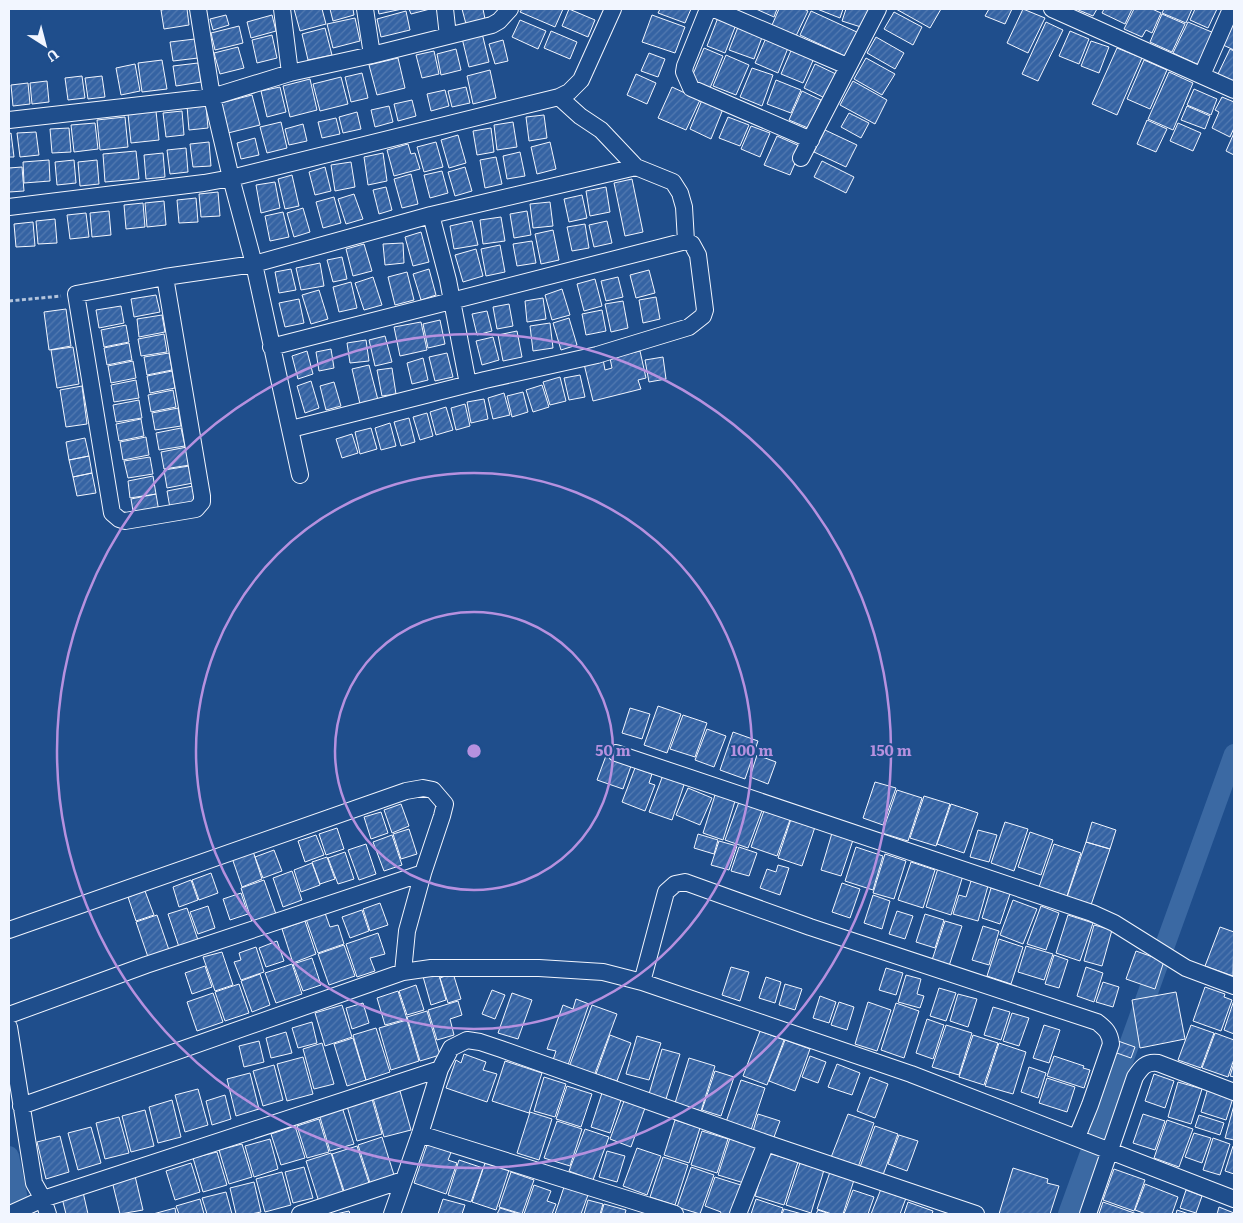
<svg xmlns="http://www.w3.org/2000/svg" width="1243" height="1223" font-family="Literata,serif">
  <defs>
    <pattern id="building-hatch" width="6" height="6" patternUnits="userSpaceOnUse" patternTransform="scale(1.25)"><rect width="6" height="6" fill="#3563a3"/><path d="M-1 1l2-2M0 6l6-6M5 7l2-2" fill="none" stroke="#537ab1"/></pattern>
  </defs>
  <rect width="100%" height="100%" fill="#1f4e8c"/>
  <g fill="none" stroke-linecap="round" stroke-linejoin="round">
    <path stroke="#3b69a3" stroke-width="20" d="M9,1156L21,1214
      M1068,1214L1234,754"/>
  </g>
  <path fill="url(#building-hatch)" stroke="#f2f6ff" d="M167,9H187L189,25L164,29L161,10Z
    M294,9H322L326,24L300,31Z
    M330,9H353L354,15L333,21Z
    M378,9H402L379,14Z
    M409,9H430L411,14Z
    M462,9H483L485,19L466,24Z
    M522,9H563L555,27L520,12Z
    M569,9L595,20L588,37L562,26Z
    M660,9H691L685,23L658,13Z
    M756,9H777L774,17Z
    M779,9H804L808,11L796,36L772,25Z
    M817,9H843L840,18Z
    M846,9H871L864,28L842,21Z
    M896,9H941L930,28Z
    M989,9H1012L1005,24L985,16Z
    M1023,9L1045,18L1028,53L1007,43Z
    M1076,9H1097L1093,16Z
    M1104,9H1132L1125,24L1102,13Z
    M1134,9H1152L1161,13L1152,33L1146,30L1142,37L1124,29Z
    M1164,9H1192L1186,23L1162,13Z
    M1195,9H1217L1208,28L1190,20Z
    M406,11L410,30L381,37L377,19Z
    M811,11L859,33L847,57L800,35Z
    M894,12L922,27L913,45L884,29Z
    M1162,14L1185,24L1172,52L1150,42Z
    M226,15L229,25L213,30L210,19Z
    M272,15L276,31L251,38L247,22Z
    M652,15L685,27L675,53L642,42Z
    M719,15L737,22L725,53L707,46Z
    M355,18L360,41L333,48L327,24Z
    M520,20L546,31L538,49L512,37Z
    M740,22L764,32L754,59L729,50Z
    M1046,22L1063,30L1038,81L1022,74Z
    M1188,22L1214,33L1199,65L1173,53Z
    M239,26L243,43L215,50L211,33Z
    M1231,26L1234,27V50L1223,45Z
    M325,28L332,55L308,60L302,34Z
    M481,29L489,62L469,67L461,34Z
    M551,31L577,42L570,59L544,48Z
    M1070,31L1089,39L1079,64L1059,56Z
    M272,35L277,58L257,63L252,40Z
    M876,37L904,53L895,69L867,53Z
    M766,38L788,48L778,73L755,63Z
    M195,39L198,58L173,61L170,42Z
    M503,40L508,61L495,64L489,44Z
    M1091,41L1109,47L1099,73L1081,66Z
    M793,46L815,56L803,83L781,74Z
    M238,47L244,68L220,74L214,53Z
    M704,48L723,56L710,88L691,79Z
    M1117,48L1142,58L1117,115L1092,104Z
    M456,49L461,70L441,75L437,54Z
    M1230,49L1234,51V84L1217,76Z
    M434,51L439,74L422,78L416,55Z
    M649,53L665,59L658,77L641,71Z
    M726,55L749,65L736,95L713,86Z
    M398,58L405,88L377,95L369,65Z
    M866,58L895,74L882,95L854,79Z
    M162,60L167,89L142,92L138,63Z
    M1144,60L1167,70L1150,109L1127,99Z
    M198,63L201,82L176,86L173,66Z
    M135,64L140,91L121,95L116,68Z
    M815,64L838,75L827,99L804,88Z
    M752,68L773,75L762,106L740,97Z
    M490,70L496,98L473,104L467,76Z
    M1169,72L1193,83L1173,130L1148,119Z
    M362,73L368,98L351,102L345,77Z
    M636,74L656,83L647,104L627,95Z
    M82,76L85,98L68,100L65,78Z
    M102,76L105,97L88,99L85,78Z
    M341,77L348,104L320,111L313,84Z
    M310,79L317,110L290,117L283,86Z
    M776,80L801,90L791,113L767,104Z
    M47,81L49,102L32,104L30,83Z
    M853,81L887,100L875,124L840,105Z
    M28,83L30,104L13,106L11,85Z
    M280,87L286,112L267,117L261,91Z
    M466,87L470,103L452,107L448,91Z
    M672,87L700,100L686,130L658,118Z
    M1194,89L1217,99L1211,115L1187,105Z
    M445,90L449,106L431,111L427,94Z
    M802,91L821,100L808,128L789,120Z
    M252,95L260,125L228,133L221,103Z
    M1222,97L1234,102V128L1230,137L1212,128L1219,112L1215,110Z
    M412,100L416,116L398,121L394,104Z
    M702,100L723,109L711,139L690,129Z
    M206,105L208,128L189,130L187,106Z
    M389,106L393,122L375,127L371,110Z
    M1187,106L1210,116L1205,129L1181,120Z
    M156,111L159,140L131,143L128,114Z
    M182,111L184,135L166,137L163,113Z
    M357,112L361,129L343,133L339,117Z
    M849,113L869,123L861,138L841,127Z
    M544,115L547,138L529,141L526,117Z
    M125,117L128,147L100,150L97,120Z
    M728,117L749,125L740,146L719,138Z
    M336,118L340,134L322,138L318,122Z
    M1147,120L1167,129L1156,152L1137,144Z
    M281,122L287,148L267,153L260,127Z
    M513,122L517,147L497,150L494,125Z
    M95,123L98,149L74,152L71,125Z
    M1178,123L1201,133L1193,151L1170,141Z
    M303,124L307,141L289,145L285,129Z
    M751,126L770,133L760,157L741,149Z
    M69,128L71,152L52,153L50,129Z
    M491,128L494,152L477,155L473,131Z
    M825,130L857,145L846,167L814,152Z
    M36,132L39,155L20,157L17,133Z
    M11,133L14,157H9V134Z
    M1234,133V155L1226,151Z
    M458,135L466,163L449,168L441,140Z
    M777,136L802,147L790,175L764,165Z
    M255,138L259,155L241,159L237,143Z
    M209,142L211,166L193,167L190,144Z
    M436,142L443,167L424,172L417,147Z
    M550,142L556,169L537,174L531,147Z
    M408,144L411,154L415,153L420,169L394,176L387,150Z
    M186,148L188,172L170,174L167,150Z
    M136,151L139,179L105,182L103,154Z
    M520,152L525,176L507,179L503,156Z
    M163,153L165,177L146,179L144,155Z
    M383,153L387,181L368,185L364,157Z
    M496,157L502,184L485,188L480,160Z
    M49,160L50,181L24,183L23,162Z
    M74,160L76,183L57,185L55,162Z
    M97,160L99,184L80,186L78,162Z
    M822,161L854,177L846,193L814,177Z
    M351,162L355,187L335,191L331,165Z
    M22,167L24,191L9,192V168Z
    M325,167L331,191L315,195L309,172Z
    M465,167L472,191L455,196L448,172Z
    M442,171L448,193L430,198L424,175Z
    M411,174L418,204L402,208L394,179Z
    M292,175L299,206L285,209L278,179Z
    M632,179L643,232L625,236L614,183Z
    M275,182L280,208L261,213L256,185Z
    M386,187L392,210L379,214L373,190Z
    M606,187L610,212L590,216L586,191Z
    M218,192L220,216L201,217L199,194Z
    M354,194L363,219L346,224L338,199Z
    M582,195L587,218L569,222L564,199Z
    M334,197L341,223L323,228L316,202Z
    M196,198L198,222L179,223L177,200Z
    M164,201L166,225L147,227L145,203Z
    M550,202L553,226L533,228L530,204Z
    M143,203L145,227L126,229L124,205Z
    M303,208L310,232L294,237L287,213Z
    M109,211L111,235L92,237L90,213Z
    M527,211L531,235L514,238L510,214Z
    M283,212L289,237L270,241L265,216Z
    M86,213L89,237L70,239L67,215Z
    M501,217L505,241L483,244L480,220Z
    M55,219L57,243L38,244L36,221Z
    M472,221L478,245L454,249L450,226Z
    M607,221L612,243L594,247L589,225Z
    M33,222L35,246L16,247L14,224Z
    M585,224L589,248L572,251L567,227Z
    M553,230L559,260L541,264L535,234Z
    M421,232L429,262L413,266L405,237Z
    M532,241L536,263L517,266L513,244Z
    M403,243L404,263L385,265L383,244Z
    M364,244L372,271L353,276L346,249Z
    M500,245L505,272L486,276L481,249Z
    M476,249L483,276L463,282L455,255Z
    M342,257L347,279L333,282L327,260Z
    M320,263L324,286L301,290L296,268Z
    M291,269L296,290L279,293L275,272Z
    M429,269L436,295L421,300L413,274Z
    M649,270L655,293L636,298L630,275Z
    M407,272L414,300L395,305L388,277Z
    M373,277L382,305L364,310L355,283Z
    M618,277L623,297L606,301L601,281Z
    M595,279L602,306L584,311L577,284Z
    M351,282L357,308L339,312L333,287Z
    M562,289L570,315L552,320L545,295Z
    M319,290L328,319L311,324L302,295Z
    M156,295L160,312L134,317L131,299Z
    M656,297L660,319L643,323L639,300Z
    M543,298L546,319L527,322L525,301Z
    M299,299L304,323L285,327L279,303Z
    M623,301L628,328L611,332L605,304Z
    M509,304L513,326L497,329L493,307Z
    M121,306L124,323L99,328L96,310Z
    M66,309L71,346L49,350L44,312Z
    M602,310L606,331L586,335L582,314Z
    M487,311L492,331L477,335L472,314Z
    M162,315L165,332L139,337L137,319Z
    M569,318L577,345L561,350L553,323Z
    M440,320L445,344L428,348L423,324Z
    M421,322L427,350L400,356L394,327Z
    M550,323L553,348L533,351L530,326Z
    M126,325L129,342L104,347L101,330Z
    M517,331L522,357L503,361L498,335Z
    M164,334L167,352L141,356L138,339Z
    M385,336L392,362L375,366L369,340Z
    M493,337L499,360L482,365L476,341Z
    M366,340L369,361L350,363L347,343Z
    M129,343L132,360L107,365L104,348Z
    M73,347L79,384L57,388L51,350Z
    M331,349L334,368L319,371L316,352Z
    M307,351L313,374L298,379L292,356Z
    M640,351L646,378L638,380L641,389L593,401L584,364L603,359L605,370L612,368L610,358Z
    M169,353L172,370L147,375L144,357Z
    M447,353L453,377L435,381L429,357Z
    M663,357L666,379L649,382L645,360Z
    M423,358L428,380L412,384L407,363Z
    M133,361L136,378L111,383L108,366Z
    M369,365L378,400L360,404L352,369Z
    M392,368L396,394L382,396L377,370Z
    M172,371L175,388L150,393L147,376Z
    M580,375L585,397L569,400L564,378Z
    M560,377L566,401L550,405L543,382Z
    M136,380L139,398L114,402L111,385Z
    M311,381L319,408L305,413L297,386Z
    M334,382L341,406L326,410L320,386Z
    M542,385L549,407L533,412L526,390Z
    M82,386L87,424L66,427L60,390Z
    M173,390L176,407L151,412L148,395Z
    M523,392L528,412L512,417L507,396Z
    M504,393L510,415L493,419L488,398Z
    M484,399L488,419L471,423L467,402Z
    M139,400L142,418L116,422L113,405Z
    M465,404L470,426L456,430L451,408Z
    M446,407L453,430L436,435L430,412Z
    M178,408L181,426L155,430L152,413Z
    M427,413L433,436L420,440L413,417Z
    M409,418L415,442L401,446L394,422Z
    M141,419L144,436L119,441L116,424Z
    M390,423L396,446L381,450L375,428Z
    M181,428L185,446L159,450L156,433Z
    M371,428L377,449L360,454L355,432Z
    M352,434L358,453L342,458L336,439Z
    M146,437L149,455L123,460L120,442Z
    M85,438L89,456L69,460L66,442Z
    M187,447L190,465L164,469L161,452Z
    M89,456L92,473L73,477L69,460Z
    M150,457L153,474L128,478L124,461Z
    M189,466L193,483L167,488L164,470Z
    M92,473L96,493L77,496L73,477Z
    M153,476L156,494L130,498L128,481Z
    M193,486L196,503L170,508L167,491Z
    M156,494L159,512L134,517L131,499Z
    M658,706L681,714L667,753L644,745Z
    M630,708L650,714L642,739L622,733Z
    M683,715L707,723L695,757L670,749Z
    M707,729L726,736L714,767L695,760Z
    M733,732L758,741L745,779L720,770Z
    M607,753L632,763L623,789L597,780Z
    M757,755L776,762L768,784L750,777Z
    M635,768L652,774L649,783L655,785L645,811L622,802Z
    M663,775L685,782L672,820L649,812Z
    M875,782L896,788L883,825L863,818Z
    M688,788L712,798L700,825L676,815Z
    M897,790L922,798L908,841L882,833Z
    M716,792L736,798L723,840L703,833Z
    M924,796L950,804L936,846L910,838Z
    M740,799L763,808L748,848L725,840Z
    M401,804L409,826L392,833L384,810Z
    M951,804L978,813L964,853L937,844Z
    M765,808L791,817L777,856L751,847Z
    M381,812L388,833L371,839L364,817Z
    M791,819L815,827L802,866L778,858Z
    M1005,822L1028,829L1014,871L991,863Z
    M1092,822L1116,830L1110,849L1086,842Z
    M337,828L344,849L326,855L319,834Z
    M409,829L417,854L401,859L393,834Z
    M978,830L997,835L989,862L970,857Z
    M1030,832L1053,840L1041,875L1018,867Z
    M832,833L853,840L841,876L821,870Z
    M698,834L718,840L714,854L694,848Z
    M316,835L324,855L305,862L298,841Z
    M392,835L402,865L384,871L373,842Z
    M719,841L737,846L729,870L711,865Z
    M1086,842L1110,849L1091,905L1067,897Z
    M366,844L376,874L359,880L348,850Z
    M1054,844L1081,853L1067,896L1039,887Z
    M739,847L757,853L749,876L731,871Z
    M856,847L883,856L873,890L845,881Z
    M274,850L282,871L263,878L255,857Z
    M253,851L262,879L242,887L232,858Z
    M345,852L354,879L338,884L328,858Z
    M885,854L906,861L894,899L873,893Z
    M327,857L335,879L320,884L312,862Z
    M911,862L935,870L923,908L898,900Z
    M312,863L320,885L301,892L294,870Z
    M778,865L789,868L780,895L760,888L767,869L776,872Z
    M939,865L964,872L951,915L926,907Z
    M292,871L302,900L283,907L273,878Z
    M211,873L218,893L199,900L192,880Z
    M191,880L198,900L179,907L173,887Z
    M264,880L277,917L253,925L241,888Z
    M971,881L988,886L978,921L953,914L959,895L966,897Z
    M842,883L860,889L850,918L832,912Z
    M991,888L1010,894L1000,924L982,918Z
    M145,891L154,915L136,921L128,897Z
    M241,893L248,914L230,920L223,899Z
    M873,895L890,901L882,929L864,923Z
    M1013,900L1037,909L1023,944L1000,935Z
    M380,903L388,925L370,931L363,909Z
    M208,906L215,928L198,934L190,912Z
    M1041,906L1059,913L1046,950L1027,944Z
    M187,908L199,943L180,950L168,914Z
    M362,910L369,931L350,938L342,917Z
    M897,911L913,916L905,939L889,934Z
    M325,913L330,927L338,925L344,944L318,953L306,919Z
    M925,914L944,920L935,948L916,942Z
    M157,915L170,953L149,960L136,922Z
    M1068,915L1093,923L1080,961L1056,953Z
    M305,921L316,954L293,963L282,929Z
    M945,921L962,926L949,966L932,960Z
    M1094,925L1112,930L1102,966L1084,961Z
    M983,926L999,931L989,965L972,960Z
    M1220,927L1234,932L1233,976L1205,966Z
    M378,933L385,954L370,958L375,971L357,977L346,944Z
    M999,939L1023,947L1011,984L987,976Z
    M277,941L284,961L266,967L259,948Z
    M344,945L355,976L329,985L318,954Z
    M1026,946L1053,954L1044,980L1018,972Z
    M256,947L264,972L241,980L234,962L241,960L239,953Z
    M1136,951L1164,961L1155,989L1126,979Z
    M222,952L233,985L215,991L203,957Z
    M1054,955L1068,960L1059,988L1045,984Z
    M312,958L321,985L303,991L293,964Z
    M292,964L302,994L276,1003L265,973Z
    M205,966L212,987L192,994L185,973Z
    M731,967L749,972L740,1001L722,995Z
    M1086,967L1103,973L1094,1002L1077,996Z
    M437,968L446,1000L431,1005L422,973Z
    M886,968L903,973L896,995L879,990Z
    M453,973L461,999L448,1003L440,978Z
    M260,974L270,1005L252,1012L241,981Z
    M906,975L921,979L917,994L924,996L920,1008L898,1002Z
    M766,977L781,982L775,1003L759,998Z
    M1103,982L1119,987L1113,1007L1096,1002Z
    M239,984L249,1013L225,1021L215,992Z
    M785,984L802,989L795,1010L779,1005Z
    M416,985L424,1010L407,1015L399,991Z
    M1205,987L1225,994L1224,997L1232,1000L1221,1031L1193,1021Z
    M939,988L956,993L946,1021L930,1016Z
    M492,990L505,995L495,1019L482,1014Z
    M398,991L407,1019L385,1025L377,998Z
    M1176,992L1185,1039L1140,1048L1132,1000Z
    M213,993L223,1022L197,1031L187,1002Z
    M512,993L532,1000L518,1039L498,1033Z
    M958,994L977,999L968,1027L950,1021Z
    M820,996L836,1002L829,1023L813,1018Z
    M576,999L589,1004L568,1065L553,1060L556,1051L547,1049L563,1005L573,1009Z
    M1234,1000V1034L1224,1030Z
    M458,1001L462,1015L450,1019L454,1035L437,1040L428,1010Z
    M839,1002L854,1007L847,1030L831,1025Z
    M868,1002L891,1010L877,1051L855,1044Z
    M363,1003L369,1023L352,1029L346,1008Z
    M896,1003L919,1011L904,1058L881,1050Z
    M342,1005L352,1037L325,1046L315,1013Z
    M592,1005L617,1014L594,1076L569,1067Z
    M993,1007L1010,1012L1001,1040L984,1035Z
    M427,1011L440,1055L420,1061L407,1017Z
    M1012,1013L1029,1018L1019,1046L1003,1041Z
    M927,1019L944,1025L933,1059L916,1053Z
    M407,1020L419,1061L391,1070L379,1028Z
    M312,1022L317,1043L298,1048L292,1028Z
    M946,1025L972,1033L959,1075L932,1067Z
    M1044,1025L1060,1030L1049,1063L1033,1058Z
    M1191,1025L1214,1033L1201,1068L1178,1060Z
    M376,1028L390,1072L366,1080L353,1035Z
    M760,1031L784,1040L767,1085L743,1076Z
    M286,1032L292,1053L271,1058L266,1038Z
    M1215,1033L1234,1040V1059L1228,1077L1202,1068Z
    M610,1035L631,1043L617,1081L596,1074Z
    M973,1035L998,1043L984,1085L959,1077Z
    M637,1036L661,1043L649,1080L626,1074Z
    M353,1038L366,1080L347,1086L334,1044Z
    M785,1040L810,1049L795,1091L769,1081Z
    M259,1041L264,1062L244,1067L239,1046Z
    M1118,1041L1135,1047L1131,1058L1114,1052Z
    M322,1043L334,1084L314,1089L303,1049Z
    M999,1043L1026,1052L1013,1094L985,1086Z
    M662,1049L680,1054L666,1099L649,1094Z
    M464,1054L486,1062L483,1070L497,1074L487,1102L446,1088L456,1060L461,1063Z
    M810,1056L826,1062L818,1083L802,1077Z
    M1054,1056L1084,1066L1083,1068L1090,1070L1084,1088L1047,1076Z
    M303,1057L313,1094L287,1101L277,1064Z
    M689,1058L715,1066L701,1111L675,1103Z
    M505,1061L542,1073L529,1113L492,1101Z
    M1234,1063V1077L1230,1076Z
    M837,1064L860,1073L852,1095L828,1087Z
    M274,1065L283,1100L263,1106L253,1071Z
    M1029,1067L1046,1073L1038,1098L1021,1092Z
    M715,1071L734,1077L721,1116L702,1110Z
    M250,1073L259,1109L236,1116L227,1079Z
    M1154,1074L1174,1081L1165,1108L1145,1101Z
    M544,1077L566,1084L555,1117L534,1111Z
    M870,1077L888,1084L875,1118L857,1111Z
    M1047,1078L1075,1087L1067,1112L1039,1103Z
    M741,1080L765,1088L751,1130L726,1122Z
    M1178,1082L1202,1089L1191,1124L1168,1117Z
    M567,1086L592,1094L581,1127L556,1119Z
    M1208,1088L1234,1095L1226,1120L1201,1112Z
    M198,1089L208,1125L185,1132L175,1095Z
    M400,1091L411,1130L384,1137L373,1098Z
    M602,1093L621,1100L610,1133L591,1127Z
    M225,1095L231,1119L212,1125L206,1101Z
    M372,1099L382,1134L357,1141L347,1106Z
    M172,1100L181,1137L158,1143L149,1107Z
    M624,1101L645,1108L631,1147L610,1139Z
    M1234,1105V1140L1225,1138Z
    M342,1107L354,1144L330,1151L319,1114Z
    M145,1110L154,1146L131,1152L122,1116Z
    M530,1112L552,1119L539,1160L517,1153Z
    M758,1114L780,1121L774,1137L753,1131Z
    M848,1114L874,1123L857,1170L830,1160Z
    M1143,1114L1165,1121L1155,1150L1133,1143Z
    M1199,1115L1224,1123L1220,1135L1195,1127Z
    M119,1117L129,1153L105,1159L96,1123Z
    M319,1119L329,1152L307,1158L297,1126Z
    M675,1120L700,1128L689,1163L664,1155Z
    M1167,1120L1193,1129L1179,1167L1154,1158Z
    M557,1121L582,1129L570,1166L544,1158Z
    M295,1126L305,1158L281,1165L271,1134Z
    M875,1126L898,1134L883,1175L860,1167Z
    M91,1127L101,1163L78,1170L68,1133Z
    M585,1129L609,1137L593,1180L569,1171Z
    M702,1131L728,1139L717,1173L691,1165Z
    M1194,1133L1211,1138L1202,1163L1185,1157Z
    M899,1135L918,1141L907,1171L888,1164Z
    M60,1136L69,1172L46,1179L37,1142Z
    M382,1137L395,1178L371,1186L358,1145Z
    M730,1138L756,1146L744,1183L718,1175Z
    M1213,1138L1230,1144L1220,1175L1203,1170Z
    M270,1139L278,1169L254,1177L245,1146Z
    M428,1142L452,1150L448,1160L457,1163L446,1194L414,1183Z
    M242,1144L252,1177L229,1184L219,1150Z
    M357,1146L370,1186L345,1194L332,1154Z
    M1233,1146H1234V1174L1225,1171Z
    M637,1148L661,1156L647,1195L623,1186Z
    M607,1151L625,1156L617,1182L599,1177Z
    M217,1152L227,1185L203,1192L193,1158Z
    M331,1153L344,1194L319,1202L306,1161Z
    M768,1153L798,1162L784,1205L755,1196Z
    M663,1157L688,1165L675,1205L650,1197Z
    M459,1160L483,1168L471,1202L448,1195Z
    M191,1163L200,1192L175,1200L166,1171Z
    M485,1163L509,1170L496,1210L472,1202Z
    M800,1163L824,1170L811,1213L786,1205Z
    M304,1167L313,1198L293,1203L285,1172Z
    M691,1167L714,1175L700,1214L677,1207Z
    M1013,1168L1048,1179L1047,1183L1059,1186L1050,1214H999Z
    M1114,1169L1145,1180L1134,1211L1103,1200Z
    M282,1172L291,1205L265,1212L256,1179Z
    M511,1172L534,1180L522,1214L499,1207Z
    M830,1172L854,1180L843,1214H832L817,1209Z
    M135,1176L143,1210L120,1214L112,1181Z
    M715,1177L744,1186L734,1214H720L721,1212L705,1206Z
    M254,1182L261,1212L251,1214H236L230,1188Z
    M1145,1184L1178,1197L1172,1214H1146L1135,1210Z
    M534,1185L551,1191L547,1201L556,1204L552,1214H524Z
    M564,1187L588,1195L581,1214H555Z
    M881,1189L906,1198L900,1214H871Z
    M853,1190L874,1197L868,1214H844Z
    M1186,1190L1202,1196L1196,1213L1180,1208Z
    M83,1192L88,1214H66L62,1198Z
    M226,1192L232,1214H207L202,1198Z
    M200,1199L204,1214H179L176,1206Z
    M443,1199L465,1205L462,1214H438Z
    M756,1199L783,1208L781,1214H751Z
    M588,1200L603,1204L600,1214H584Z
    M908,1202L933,1211L932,1214H904Z
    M1103,1202L1137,1214H1099Z
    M604,1204L626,1210L625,1214H601Z
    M1219,1207L1234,1213V1214H1217Z
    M175,1208L176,1214H153Z
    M500,1208L519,1214H497Z
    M784,1209L802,1214H782Z
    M818,1210L830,1214H816Z
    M1177,1210L1189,1214H1176Z
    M349,1211L350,1214H336Z"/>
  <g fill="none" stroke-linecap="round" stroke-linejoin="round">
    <defs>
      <path id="minor" d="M198,9L212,97L231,178L254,264L300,475
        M282,9L290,73
        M365,9L372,55
        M445,9L448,36
        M708,9L685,66L684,72L691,88L811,140
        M714,9L847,66
        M1052,9L1234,90
        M1202,75L1231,9
        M559,97L580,116L601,130L636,167L673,182L680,193L684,207L686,241
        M9,120L212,97L290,73L372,55L492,25L499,21L510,9
        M801,158L878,9
        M9,207L204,183L231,178L559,97L569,92L581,80L613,9
        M431,215L448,280L468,384
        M165,277L202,496V502L196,509L125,521L119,519L112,513L76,294L165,277L254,264L431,215L636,167
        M271,347L686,241L692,244L698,255L705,310L703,316L689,327L597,355L485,380L291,429
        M616,753L1092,913L1114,923L1186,968L1234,986
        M9,930L406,791L423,788L433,790L445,804L442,816L423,873L407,931L403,972
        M642,982L666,892L675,884L685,882L810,927L1097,1022C1106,1029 1110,1033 1111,1044L1090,1105L1077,1137
        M9,1015L146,965L423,873
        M9,1027L34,1183L43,1199L48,1214
        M21,1106L403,972L431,968H539L603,972L642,982L911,1074L1234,1199
        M420,1134L675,1214
        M10,1214L43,1199L440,1069
        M300,1214L403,1180
        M392,1214L420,1134L440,1069L451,1048L467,1040L480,1042L501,1049L766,1143L976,1214
        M738,1214L766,1143
        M1088,1214L1135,1077C1141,1068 1146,1061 1158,1063L1234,1092"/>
    </defs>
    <use href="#minor" stroke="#f2f6ff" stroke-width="18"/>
    <path stroke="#b3c4dc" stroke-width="3" stroke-dasharray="4 2.5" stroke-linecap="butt" d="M9,301L61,296"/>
    <use href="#minor" stroke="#1f4e8c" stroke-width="16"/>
  </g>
  <g fill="none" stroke="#b691df" stroke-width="2.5">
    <circle cx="474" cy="751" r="139"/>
    <circle cx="474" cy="751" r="278"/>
    <circle cx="474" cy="751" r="417"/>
  </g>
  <circle cx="474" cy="751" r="8" fill="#b691df" stroke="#1f4e8c" stroke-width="2.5"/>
  <g font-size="15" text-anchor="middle" font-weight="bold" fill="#b691df" stroke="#1f4e8c" stroke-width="4" stroke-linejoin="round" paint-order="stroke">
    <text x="613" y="756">50 m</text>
    <text x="752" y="756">100 m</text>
    <text x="891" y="756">150 m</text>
  </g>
  <rect width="1243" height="1223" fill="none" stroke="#f2f6ff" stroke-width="20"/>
  <g transform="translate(45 45) rotate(144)" stroke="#1f4e8c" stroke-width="4" paint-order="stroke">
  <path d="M0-4L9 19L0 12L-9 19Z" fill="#f2f6ff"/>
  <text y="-8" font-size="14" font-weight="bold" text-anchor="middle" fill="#f2f6ff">U</text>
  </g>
</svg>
